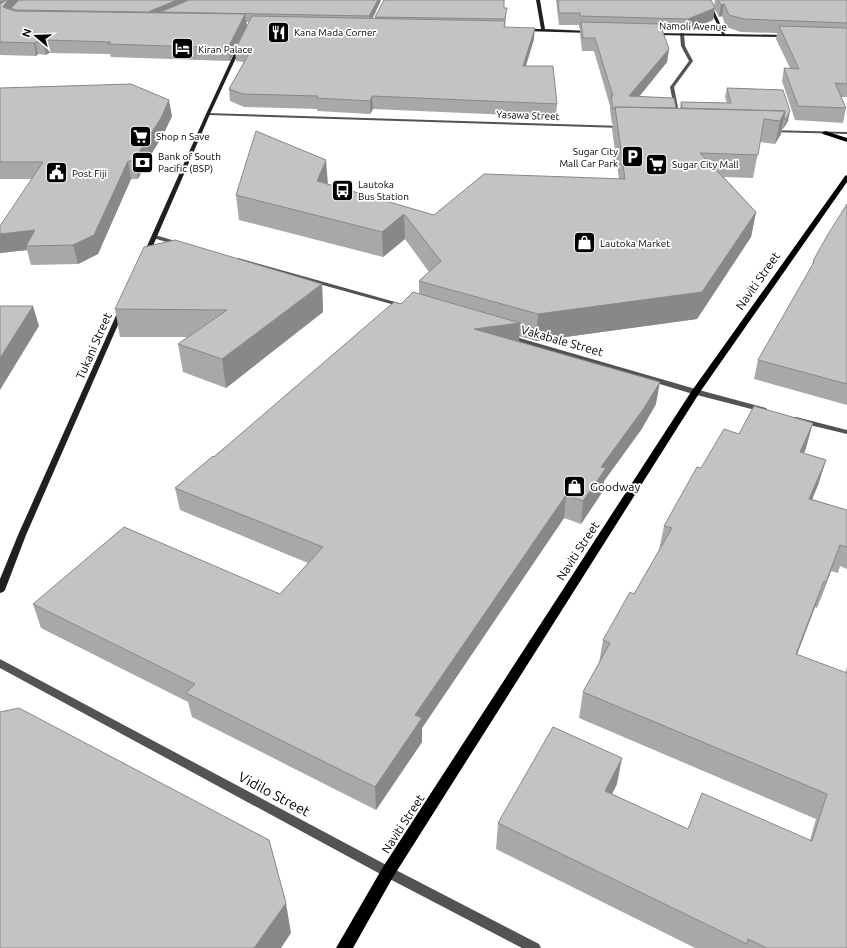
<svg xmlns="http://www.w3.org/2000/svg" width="847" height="948" font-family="Ubuntu,sans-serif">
  <rect width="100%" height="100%" fill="#fff"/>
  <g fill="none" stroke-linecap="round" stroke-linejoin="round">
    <path fill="#535353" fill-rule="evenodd" d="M682,33L684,34L685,46L693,61L674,87L678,108L676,109L674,108L670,87L689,61L681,46L680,34Z
      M206,113L623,126L625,127L623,128L208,115H206Z
      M768,130L847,132V134L770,132L768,131Z
      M155,235L182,243L183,244L180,246L153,238L152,237Z
      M238,258L406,305L407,306L406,307H402L236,261L235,260Z
      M509,335L699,390L766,408L767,410L763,412L693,394L507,338L506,337Z
      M793,417H796L847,430V434L793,421L792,419Z
      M0,659L392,868L539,944L541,948H522L384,876L0,668Z"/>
    <path fill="#202020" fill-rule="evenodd" d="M536,0H540L545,29L590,31L592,32L590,33L523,31L524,29H541Z
      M705,0H709L725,34L786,35L788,36L786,37L654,35L652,34L654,33L722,34Z
      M240,44L242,45L210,114L149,255L148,256H144L143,255L206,114L238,45Z
      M121,309L124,311L26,535L5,590L3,592L0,593V579L18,535L118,311Z"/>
    <path fill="#000" fill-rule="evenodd" d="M825,131L847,138V142L823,134L822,133Z
      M847,175V182L700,392L393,877L353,948H336L383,867L691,392L845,176Z"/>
  </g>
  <path fill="#a8a8a8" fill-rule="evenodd" d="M0,0H381L373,18H375V17L504,8L506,16L505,27L534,39L526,66L557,104L556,117L373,109L370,114L317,111V109L244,107L230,101L229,89L244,62L236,61L235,50L230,61L111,57L110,54L49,53L46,55L38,54L36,56L0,55ZM246,22H249L247,26Z
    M556,0H711L714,6L715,0H847V97H841L846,108L843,123L795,120L782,81L784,68H790L776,39L777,33L741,32L726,27L722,16L719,17L714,8L713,20L687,31L662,30L669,49L667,62L639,97L676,108H680L681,102L727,103L725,97L727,88L783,90L788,121L783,129H782L781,134L775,144L760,142L753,178L724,177L756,212L751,237L697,319L536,341L519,336V342L656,404L641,430L604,481L603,491L581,524L564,518L422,728V742L376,810L192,717L188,702L41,628L33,604L280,594L308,563L180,510L175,488L401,304L419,294V281L429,272L405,239L383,257L239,220L236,195L328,184L434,215L619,179L612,129L613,124H612L610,110V106L594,51H582L580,34V28H579V25H559Z
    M0,88L172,116L163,135L147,161L138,179H131L98,254L78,264L31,265L27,250L0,253L32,179H0Z
    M847,204V405L754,379L758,360L812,266L813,261Z
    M322,284L323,312L226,388L183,372L178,344L187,337H120L115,309Z
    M739,434L806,448L804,453L826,460L818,485L812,499L847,510V569L840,566L838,573L831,571L817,608L815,607L797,655L845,673L847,667V948H695L496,849L498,823L617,784L612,794L688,829L810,840L816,819L579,718L583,692L599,663L603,640L634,594L659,550L664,526L701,468Z"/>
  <path fill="#888" d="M8,0H19L13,7L11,8V10L0,8V1Z
    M177,0H195L149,20L148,12Z
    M378,0H381L370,24L369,16Z
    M724,4L722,16L719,17L721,5Z
    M715,8L713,20L687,31L688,19Z
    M245,14L247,26L230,61L228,48Z
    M535,28L534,39L522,78L523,66Z
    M46,40L49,53L46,55L43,42Z
    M35,42L38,54L36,56L34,43Z
    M669,49L667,62L628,110L629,96Z
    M372,96L373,109L370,114V101Z
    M169,100L172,116L163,135L147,161L138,179L134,161Z
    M785,111L781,134L775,144L780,121Z
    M790,111L788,121L783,129L786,119Z
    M326,160L328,184L317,181Z
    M128,161L131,179L98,254L78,264L73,245Z
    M756,212L751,237L697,319L536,341L538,314Z
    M404,214L405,239L383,257L382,232Z
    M35,230L26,246L27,250L0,253V234Z
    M322,284L323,312L226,388L222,359Z
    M33,306L39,326L0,390V358Z
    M520,323L519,344L474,329Z
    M660,382L656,404L641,430L604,481L603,491L581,524L583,501L601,467Z
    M813,423L806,448L793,477L800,452Z
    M826,460L818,485L802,524L809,499Z
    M566,495L564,518L422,728V742L376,810L375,787L415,715Z
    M840,545L831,571L817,608L826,582Z
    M824,581L815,607L787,680L796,654Z
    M622,758L617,784L600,817L605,791Z
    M286,903L291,933L281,948H254Z"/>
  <path fill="#c3c3c3" stroke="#888" d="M6,0H8L3,7L15,11L245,14L228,48L108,44L111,42L46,40L43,42H35L34,43L0,42V4Z
    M19,0H177L148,12L16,10L11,8Z
    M189,0H378L369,16L160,12Z
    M384,0H504V8H507L505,19L375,17Z
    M558,0H711L715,8L688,19L580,16V13H559Z
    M718,0H847V23L744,19L729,15L724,4L721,5Z
    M252,16L505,21L504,27L535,28L523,66H553L557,104L372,96L370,101L316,98L318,96L243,94L229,89L251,50H235Z
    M581,22L660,24L669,49L629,96L674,98L676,108L615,107L614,109H613L611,96H613L595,38H583Z
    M779,26L847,28V84L835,83L846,108L798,106L784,68L799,69Z
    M131,84L169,100L161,118L144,144L134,161H128L94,235L73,245L26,246L35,230L0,234V226L43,162H0V88Z
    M727,88L783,90L790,111L786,119H784L785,111L682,108L681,102L731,103Z
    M615,107L785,111L780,121L764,119L758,155L700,153L756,212L702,292L538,314L419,281L441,261L404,214L382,232L236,195L256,131L326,160L317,181L434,215L484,174L625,179Z
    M847,204V384L758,360L814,262L813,261L827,236Z
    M175,240L322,284L222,359L178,344L227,310L115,309L144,247Z
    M413,292L520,323L474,329L660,382L644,408L601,467L606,468L583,501L566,495L415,715L422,718L375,787L186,693L195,684L33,604L124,527L280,594L323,547L175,488L213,456L214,457L394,302L401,304Z
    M0,306H33L0,358Z
    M754,406L813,423L800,452L826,460L809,499L847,510V547L840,545L826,582L824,581L796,654L847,673V948H767L748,939L747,944L498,823L553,727L622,758L605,791L688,829L702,793L812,841L827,794L583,692L610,643L603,640L630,592L634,594L672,528L664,526L697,467L701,468L724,429L739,434Z
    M19,708L269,840L286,903L254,948H0V712Z"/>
  <defs>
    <symbol id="restaurant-square" viewBox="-11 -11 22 22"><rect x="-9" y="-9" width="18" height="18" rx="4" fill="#000" stroke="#fff"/><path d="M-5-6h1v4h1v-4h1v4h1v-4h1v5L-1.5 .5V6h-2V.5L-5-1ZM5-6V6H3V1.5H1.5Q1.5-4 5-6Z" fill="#fff"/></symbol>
    <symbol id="hotel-square" viewBox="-11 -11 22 22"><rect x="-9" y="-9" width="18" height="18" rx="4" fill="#000" stroke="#fff"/><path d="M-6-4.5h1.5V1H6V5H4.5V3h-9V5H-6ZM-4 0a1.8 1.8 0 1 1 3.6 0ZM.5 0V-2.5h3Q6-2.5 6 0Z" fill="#fff"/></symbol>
    <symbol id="supermarket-square" viewBox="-11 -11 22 22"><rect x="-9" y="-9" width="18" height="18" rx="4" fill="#000" stroke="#fff"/><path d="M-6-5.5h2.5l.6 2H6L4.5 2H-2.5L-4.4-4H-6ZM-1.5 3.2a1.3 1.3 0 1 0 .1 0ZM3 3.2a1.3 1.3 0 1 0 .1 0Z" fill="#fff"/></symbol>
    <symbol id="parking-square" viewBox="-11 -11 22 22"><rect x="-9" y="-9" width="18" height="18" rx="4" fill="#000" stroke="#fff"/><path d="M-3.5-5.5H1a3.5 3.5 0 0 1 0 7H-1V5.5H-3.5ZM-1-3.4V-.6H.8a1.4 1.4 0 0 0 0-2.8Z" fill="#fff"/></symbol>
    <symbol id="bank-square" viewBox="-11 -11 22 22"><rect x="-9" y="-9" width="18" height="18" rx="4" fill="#000" stroke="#fff"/><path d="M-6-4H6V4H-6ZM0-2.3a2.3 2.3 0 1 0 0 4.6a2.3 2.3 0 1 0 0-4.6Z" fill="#fff"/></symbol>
    <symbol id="civic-square" viewBox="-11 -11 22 22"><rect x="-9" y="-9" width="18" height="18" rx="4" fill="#000" stroke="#fff"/><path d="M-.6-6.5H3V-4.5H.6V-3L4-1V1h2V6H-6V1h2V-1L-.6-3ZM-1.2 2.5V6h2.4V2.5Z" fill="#fff"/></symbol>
    <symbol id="bus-square" viewBox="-11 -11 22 22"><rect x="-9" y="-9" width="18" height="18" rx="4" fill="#000" stroke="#fff"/><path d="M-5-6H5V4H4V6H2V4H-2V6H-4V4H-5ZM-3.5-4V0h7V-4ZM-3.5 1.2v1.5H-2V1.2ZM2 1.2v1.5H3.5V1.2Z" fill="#fff"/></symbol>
    <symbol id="shop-square" viewBox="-11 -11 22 22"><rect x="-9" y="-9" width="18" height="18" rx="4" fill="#000" stroke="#fff"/><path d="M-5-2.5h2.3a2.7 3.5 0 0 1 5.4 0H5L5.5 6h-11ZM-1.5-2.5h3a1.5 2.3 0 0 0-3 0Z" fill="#fff"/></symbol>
  </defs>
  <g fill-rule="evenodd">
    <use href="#restaurant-square" x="266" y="20" width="25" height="25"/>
    <use href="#hotel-square" x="170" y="36" width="25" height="25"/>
    <use href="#supermarket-square" x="128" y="124" width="25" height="25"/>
    <use href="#parking-square" x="620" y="144" width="25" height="25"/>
    <use href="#bank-square" x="130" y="150" width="25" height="25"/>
    <use href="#supermarket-square" x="644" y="152" width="25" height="25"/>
    <use href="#civic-square" x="44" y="160" width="25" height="25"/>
    <use href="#bus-square" x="330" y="178" width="25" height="25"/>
    <use href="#shop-square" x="572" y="230" width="25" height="25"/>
    <use href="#shop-square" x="562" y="474" width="25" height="25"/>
  </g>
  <g text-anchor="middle" stroke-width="3.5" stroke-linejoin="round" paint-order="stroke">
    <g font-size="10" fill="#000" stroke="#fff">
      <text transform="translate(693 26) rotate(1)" y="4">Namoli Avenue</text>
      <text transform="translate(528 115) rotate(2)" y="4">Yasawa Street</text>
    </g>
    <g font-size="10" fill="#000" stroke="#fff" text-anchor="start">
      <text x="294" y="36">Kana Mada Corner</text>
      <text x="198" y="53">Kiran Palace</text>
      <text x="156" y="140">Shop n Save</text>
      <text x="618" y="155" text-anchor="end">Sugar City<tspan x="618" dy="12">Mall Car Park</tspan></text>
      <text x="158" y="160">Bank of South<tspan x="158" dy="12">Pacific (BSP)</tspan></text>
      <text x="672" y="168">Sugar City Mall</text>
      <text x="72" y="177">Post Fiji</text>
      <text x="358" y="188">Lautoka<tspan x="358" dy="12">Bus Station</tspan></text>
      <text x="600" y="247">Lautoka Market</text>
    </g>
    <g font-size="12" fill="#000" stroke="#fff">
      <text transform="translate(758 281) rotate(-55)" y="4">Naviti Street</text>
      <text transform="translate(562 341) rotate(16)" y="4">Vakabale Street</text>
      <text transform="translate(94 346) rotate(-66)" y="4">Tukani Street</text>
      <text transform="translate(578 551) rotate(-57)" y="4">Naviti Street</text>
      <text transform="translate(403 824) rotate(-57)" y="4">Naviti Street</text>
    </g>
    <g font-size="12" fill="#000" stroke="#fff" text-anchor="start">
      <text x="590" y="491">Goodway</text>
    </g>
    <g font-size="14" fill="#000" stroke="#fff">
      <text transform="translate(274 794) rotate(28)" y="5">Vidilo Street</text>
    </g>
  </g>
  <g transform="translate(36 36) rotate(289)" stroke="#ffffff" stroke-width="3" paint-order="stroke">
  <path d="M0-3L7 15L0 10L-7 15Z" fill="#000000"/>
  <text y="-6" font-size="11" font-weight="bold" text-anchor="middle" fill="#000000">N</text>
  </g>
</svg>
